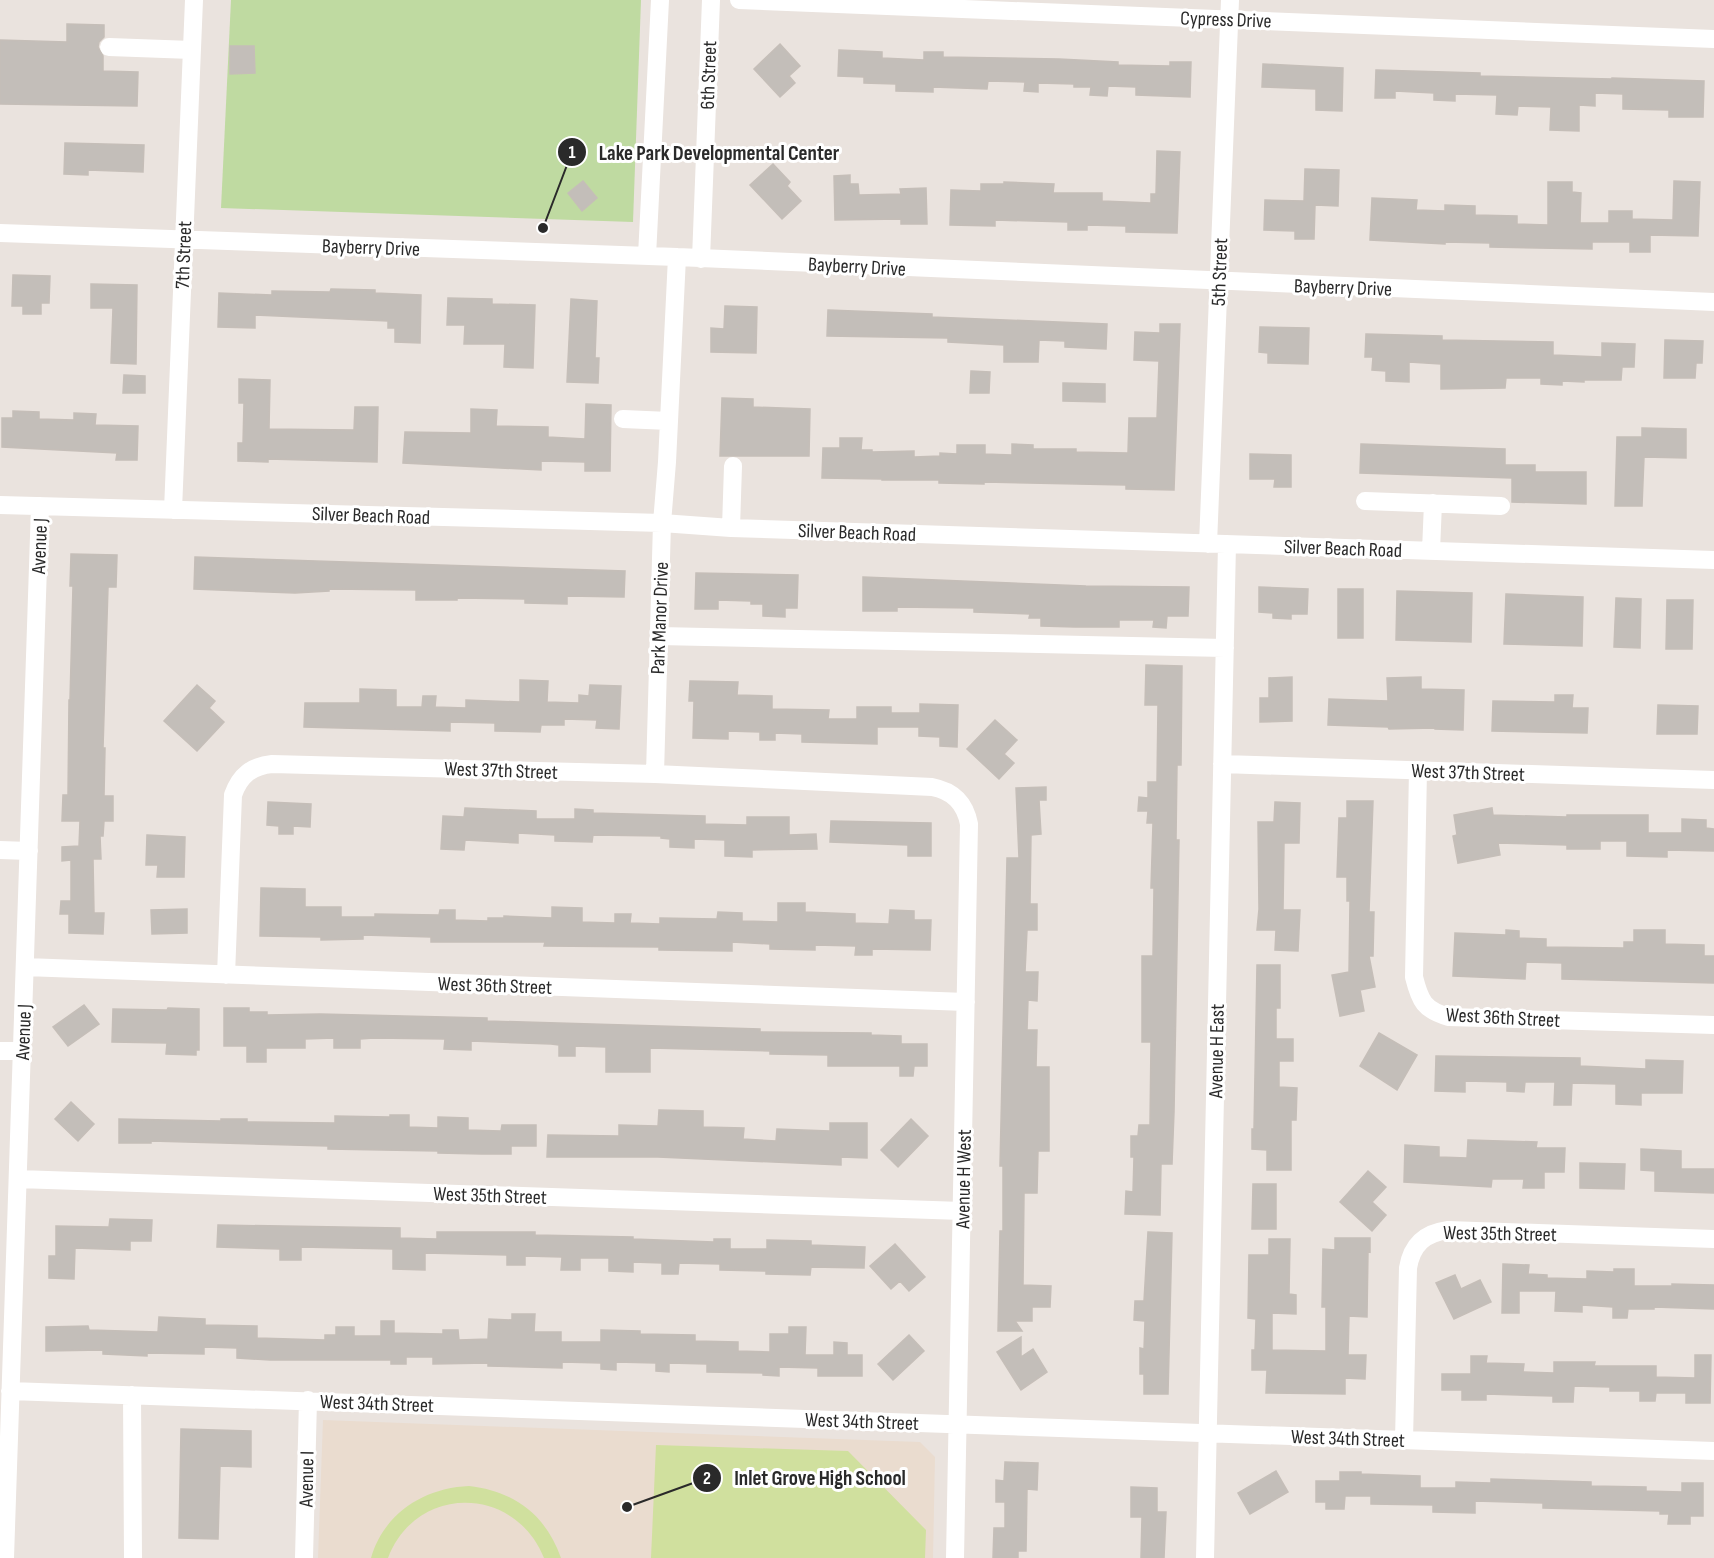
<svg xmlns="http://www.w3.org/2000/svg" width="1714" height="1558" font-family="'Sofia Sans Condensed',sans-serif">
  <rect width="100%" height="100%" fill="#eae3de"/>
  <path fill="#eadccf" d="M323,1420L920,1442L935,1457L933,1558H318Z"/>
  <path fill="#bfdaa1" d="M231,0H641L633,222L221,208Z"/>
  <path fill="#d0e09e" d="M656,1445L848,1451L926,1530L925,1558H651Z
    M469,1486C514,1491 546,1515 561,1558H544C515,1485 416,1484 388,1558H371C384,1513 424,1488 469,1486Z"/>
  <path fill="#c3beb9" stroke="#c5beb8" stroke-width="1.5" d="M67,24L104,25V37L99,42L98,47L103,56V71L138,72L137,106L0,104V40L67,42Z
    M780,44L800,66L789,76L795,83L780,97L754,69Z
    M230,46H254L255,73L230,74Z
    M839,50L882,52V58L924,60V52H943V57L1059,59L1118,62V65L1170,66V62H1191L1190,97L1136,95V87L1108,86L1107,96L1090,95L1091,87H1074V84L1038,83V92L1024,91L1025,82L988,81L987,89L933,87V92L896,91V84L864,83V77L838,76Z
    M1263,64L1343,68L1342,111L1316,110V89L1262,87Z
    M1376,70L1480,73V76L1612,79V78L1704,81L1703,117H1669V110L1623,109V94L1595,93V106L1579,105V131L1550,130L1551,107L1518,106L1517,115L1496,114L1497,95L1455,94V101L1434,100V93L1395,91V98H1375Z
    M65,143L144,145L143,172L88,170V175L64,174Z
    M1157,151L1180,152L1177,233L1126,232V226L1087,225V230H1068V222L995,220V226L950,225L951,190L981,191V184H1004V182L1054,184L1053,193H1102V201L1151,203V194H1156Z
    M773,164L790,182L787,186L801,201L782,219L750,185Z
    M1305,169L1339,170L1338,206L1315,205L1314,239H1295V231L1264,230L1265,200L1304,201Z
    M850,175V184H858L859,195L901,194L900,189L926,188L927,224H901V219L835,220L834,176Z
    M583,181L597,198L582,211L568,193Z
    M1674,181L1700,182L1698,236L1650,235V252H1630V242H1592V249L1490,247V243L1445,242V244L1370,240L1372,198L1417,200L1416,210L1445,211V205L1475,206V215L1517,216V224L1548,225V182H1572V192L1581,193L1580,223H1609V211H1632V219L1673,220Z
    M13,275L50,276L49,303H41V314H23V306H12Z
    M91,284L137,285L136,364L111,363L113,308H91Z
    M331,289L375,290V293L421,295L420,343L395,342V328H388V321L255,315V328L218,327L219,293L272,295V291L330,292Z
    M448,298L492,299V304L535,305L533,368L504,367L505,344H464L465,325H447Z
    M571,299L597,301L595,358H599L598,383L567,382Z
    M725,306L757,307L756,353L711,352V328L724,329Z
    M828,310L932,314V317L1107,324L1106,349L1065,347V341L1039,340L1038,362H1004V345L948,342V338L827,336Z
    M1160,324H1180L1174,490L1126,489V485L984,482V484L939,483V480H882V479L822,478L823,448H840V438H862L861,450H872V452L914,451V457L940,456V453L957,454V445H985V454L1012,455V444L1033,445V449H1076V452L1128,453L1129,418H1157L1159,361L1134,360L1135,332L1160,333Z
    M1260,327L1309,328L1308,364L1268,363V353L1259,352Z
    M1366,334L1442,336V340L1553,342V355L1602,357V343L1635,344L1634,367H1622L1621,380H1584V382L1562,381V385L1541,384V378H1506L1505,388L1441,389V364L1409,362V382L1386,381V371L1372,370L1373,357H1365Z
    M1665,340L1703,341L1702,363H1696L1695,378H1664Z
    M971,371L990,372L989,393H970Z
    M124,375L145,376V393H123Z
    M239,379L270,380L269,429L354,430L355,407H378L377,462L268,459V462L238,461V443H243L244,403H239Z
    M1063,383L1105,384V402L1063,401Z
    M722,398L753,399V407L810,409L809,456H720Z
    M586,404L611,405L610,471H585V462L541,461V470L403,463L405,432L471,433V409L497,410L496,426L548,427V437L585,439Z
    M13,411L39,412V419L74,420V413L96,414L95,425L138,426L137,460H116L117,453L2,447V418H13Z
    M1642,428L1686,429V458L1644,457L1642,506H1615L1617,437H1642Z
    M1361,444L1505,449V465H1535V472H1586V504L1512,502V478L1360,473Z
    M1250,454L1291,455V487H1274L1275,479H1250Z
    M71,554L117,555L116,587H108L103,748H105L104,796H113V821H104L103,836H100L101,859H93L94,913H104L103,934L69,933V914H60L61,901H71V860L62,861V847L79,846L80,821H62L63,795H68L69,700H70L73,586H70Z
    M195,557L625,571L624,597L567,596V604L525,603V599L457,598V600H416V590L329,589V591L295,593L194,589Z
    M696,573L798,575L797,608H785V617L763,616V604H751V601L718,600V609H695Z
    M863,577L1086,586L1189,587L1188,616H1167L1166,628L1153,627L1154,620H1119V627H1075L1041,626V618H1029L1030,614L974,612V608L897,607V611H863Z
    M1259,587L1308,589L1307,614H1291V619L1273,618V613L1259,612Z
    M1338,589H1363V638H1338Z
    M1397,591L1472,593L1471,642L1396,640Z
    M1506,594L1583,597L1582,646L1504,644Z
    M1616,598L1641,599L1640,648L1614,647Z
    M1667,600H1693L1692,649H1666Z
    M1146,665L1182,666L1181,765H1177L1176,840H1179L1174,1112L1172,1164H1161L1160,1215L1125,1214L1126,1191L1133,1192L1134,1157H1131V1136H1138L1139,1125H1150L1151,1042H1142V956H1153L1154,888H1151L1153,823H1147L1148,811H1138L1139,797L1148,798V782H1157L1158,705H1145Z
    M1292,677V721L1260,722V698H1269V678Z
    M1421,677V689L1464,690L1463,730L1435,729V728L1389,729L1388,727L1328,725L1329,699L1388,701L1387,678Z
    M520,680L548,681L547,702L579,703V695L589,696L590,685L621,686L619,729L596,728L597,720L564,719V725H541L540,732L495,731V723L450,722V731L304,727L305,703H360V689L396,690V707H422L423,696H436L435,707L466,708V700L520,702Z
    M690,681L738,682L737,695L772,696V709L829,710L828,719H857V707H891V713H920V704L958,705L957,747L940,746V737L919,736V727H877V744L802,742V734L775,733V740H760V732L728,731V739L693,738L694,701H689Z
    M197,685L215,701L209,708L224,722L197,751L164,721Z
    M1555,695H1573L1572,708H1588L1587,733L1492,731L1493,701L1555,702Z
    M1658,705L1698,706L1697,734H1657Z
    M995,720L1017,740L1004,754L1014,763L999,779L967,749Z
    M1046,787V800H1039L1041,834L1031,835L1030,904H1037V930H1027L1025,972H1038L1037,1001L1028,1000L1027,1030H1037L1036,1067H1049V1151H1038L1037,1193H1024L1023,1285L1051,1286L1050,1307H1032V1321H1015L1022,1331H998L1000,1231H1003V1166H1000L1007,858H1019L1016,788Z
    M1347,801H1373L1369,912H1374L1373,956H1369L1375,987L1360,990L1364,1011L1340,1016L1332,975L1349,972L1350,901H1347V877H1337L1339,818H1347Z
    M268,802L311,804L310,827L293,826V834H279V826L267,825Z
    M1275,802L1300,803L1299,843H1284L1283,910H1300L1298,951L1275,950L1276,930H1257L1259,909L1258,822H1274Z
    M465,808L536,811V819H575V809L593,810V813L705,816V824L747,825V817H789V835L816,834L817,849L752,850V857L725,856V840L694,839V848L670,847V839L661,838V836L593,835L592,842L555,841V835L518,833V843L465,840L464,850L441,849L443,816L464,817Z
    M1492,808L1493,815L1567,817V815H1648V833H1682V819L1706,820V828L1714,829V851L1667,850V857L1627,856V841H1600V849H1567V845L1498,843L1500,855L1458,863L1453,836L1457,835L1454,815Z
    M831,821L931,823V856H908V845L830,842Z
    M147,835L185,837L184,877H157L158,865H146Z
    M261,888L305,889V907H341V917H375V914L439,915L440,910H455V920L488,921V918H504V916L552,918V907L582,908V922L615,923V914H631L630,923L660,924V918L717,919L718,912L742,913V921L778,922V903H805V912L855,914V923L889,924L890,910L914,911V920H931L930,950L872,949V955H855L856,946L815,945V950L770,949V944L732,942V951L659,950V947L544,946L545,942H431V937L363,935V939L321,940V937L260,936Z
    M187,909V933L152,934L151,910Z
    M1506,930L1519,931V938L1546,939V947L1624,948V942H1634V930H1665V944L1704,945V956H1714V983L1562,979V963L1526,962L1525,979L1453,976L1455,933L1506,935Z
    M1257,965H1280V1008H1276V1039H1293V1061H1279V1087L1297,1088L1296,1120H1291V1170H1267V1150L1252,1149V1129H1254Z
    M84,1005L99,1024L68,1046L53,1027Z
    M168,1008L199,1009V1050H196V1055L166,1054L167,1043L112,1042L113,1009L167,1010Z
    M224,1008H249V1012H267V1015L320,1014L487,1018V1021L760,1029V1032L871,1033V1035L901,1036V1044H927V1066H914L913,1076H900V1066H828V1055L770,1054V1051L650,1048V1072H606V1047L575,1046V1056H559V1045L551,1044L471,1041V1050L444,1049L445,1039L374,1038L360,1039V1048H334V1038L305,1039V1048H266V1062H247V1046H224Z
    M1379,1033L1417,1055L1397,1090L1360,1066Z
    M1436,1056L1580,1058V1066L1646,1069V1060L1683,1061L1682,1093H1641V1105L1616,1104V1084L1572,1083L1571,1105H1554L1555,1082H1525L1524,1092L1507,1091V1082L1465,1081V1092L1435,1091Z
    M71,1102L94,1124L78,1141L55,1119Z
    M659,1110L703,1111V1127L744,1128L743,1139L776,1141L777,1129L830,1131V1123H867V1158L841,1157V1165L658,1157H547L548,1135L619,1136V1125L658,1126Z
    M390,1115H409V1127L438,1128V1117L468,1118V1130L501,1131L502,1125H536V1146H511V1154H482L438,1153V1151L328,1149V1146L151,1141V1143H119V1119L221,1121V1119H247V1122L335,1123V1116L390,1117Z
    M911,1119L928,1136L898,1167L881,1150Z
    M1468,1140L1537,1142L1536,1148H1565L1564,1172H1544V1188H1523L1524,1179H1492L1491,1187L1404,1182L1405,1145L1439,1147V1157L1467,1158Z
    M1641,1149L1681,1151V1169H1714V1193L1655,1191V1171L1641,1170Z
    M1580,1163L1625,1164L1624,1189L1580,1188Z
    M1368,1171L1386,1187L1372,1202L1386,1215L1372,1231L1340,1202Z
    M1253,1184H1276V1229H1252Z
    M110,1219L152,1220L151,1241H130V1250L75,1248L74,1279L49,1278V1256H56V1226L109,1227Z
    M218,1225L400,1228V1238L437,1239V1232H535V1235L633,1237V1239L714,1242V1239H730V1249H767V1240L811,1241V1245L865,1247L864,1268L811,1267L810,1275L766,1274V1271L720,1270V1264L679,1263L678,1274H662V1263L633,1262V1272L609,1271V1258H580V1270H561L562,1257L525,1256V1265H507V1255L425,1253V1270L393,1269V1249L301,1247V1260H280V1249L217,1247Z
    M1148,1232L1172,1233L1168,1394H1144V1374H1140V1348L1144,1349L1145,1321L1134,1320L1135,1301H1144Z
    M1335,1238H1370V1252L1368,1251L1367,1317L1349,1316L1348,1355H1366L1365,1379L1345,1378V1394L1266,1393L1267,1370H1252V1350H1255L1256,1319L1248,1318L1249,1255H1269V1239H1290L1289,1294L1296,1295V1314L1272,1313V1350L1326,1351V1307H1322L1323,1249L1335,1250Z
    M895,1244L925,1277L909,1291L900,1281L891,1289L870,1266Z
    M1503,1264L1529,1265L1528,1274L1547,1275V1278L1587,1279V1271L1614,1272V1269H1634V1286H1672V1284L1714,1285V1309L1654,1307V1309H1628L1627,1318H1613V1307L1582,1305V1312L1555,1311L1556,1291H1519V1313H1502Z
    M1455,1275L1461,1289L1480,1280L1491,1302L1454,1319L1436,1283Z
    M512,1314H535L534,1332H561V1342H601V1330L640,1331V1334L695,1335V1341L738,1342V1351L770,1352V1334H789V1327H806L805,1355H834V1342L847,1343V1355H862V1376H818V1368L779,1367V1376L763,1375V1373L707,1372V1364L669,1363V1372L656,1371V1363L616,1362V1370L601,1369V1363L562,1362V1368L488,1366V1363L433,1364V1357H406V1364H391V1360H270L237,1358V1348L204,1347V1354L147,1353V1356L103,1354V1350L46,1351V1327L88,1326L89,1330L158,1332L159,1317L205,1319V1325L257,1326V1338L325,1340V1335H336V1327H354V1336H381V1321H394V1333L443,1334V1330H458L459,1340L488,1339L489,1319L512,1320Z
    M909,1335L924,1351L893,1380L878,1364Z
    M1021,1337V1357L1033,1349L1047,1372L1021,1390L997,1352Z
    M1695,1355H1711L1710,1403H1686V1393H1656L1655,1401H1640V1391H1610V1387L1574,1386L1573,1402H1553V1396L1486,1394V1400H1462V1390H1442V1374H1471V1356H1487L1486,1363L1524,1364L1523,1372L1554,1373V1362H1595L1594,1366H1656V1377L1695,1378Z
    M181,1429L251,1431V1467L220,1466L218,1539L179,1538Z
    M1005,1462L1038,1463L1037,1490L1027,1489L1026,1551H1018V1558H993L994,1528H1005V1502H996V1480L1004,1481Z
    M1276,1471L1288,1492L1250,1514L1238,1493Z
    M1340,1472H1361V1474L1420,1476V1488H1456V1482L1491,1483V1479L1591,1482V1486L1646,1487V1491L1682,1492V1483H1703V1516H1690V1524H1668L1669,1514H1660V1511L1543,1508V1503L1475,1501V1513L1433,1512V1505L1371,1504V1496H1345L1344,1509H1326V1502H1316V1481H1340Z
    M1131,1487L1157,1488V1512H1166L1164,1558H1141L1142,1517H1131Z"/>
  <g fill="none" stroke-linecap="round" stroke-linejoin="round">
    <path stroke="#fff" stroke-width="18" d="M739,0L1714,39
      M109,47L192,50
      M0,233L677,257L1714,302
      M647,256L660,0
      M701,259L711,0
      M623,419L669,421
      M1365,501L1501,506
      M0,505L662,523L731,528L1714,560
      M173,510L194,0
      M731,528L733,466
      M1208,544L1230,0
      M1431,551L1433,503
      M659,636L1225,648
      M1222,764L1714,780
      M1418,770L1414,977C1420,1001 1424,1010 1449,1017L1714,1025
      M655,774L662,523L667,462L677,257
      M0,850L29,851
      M25,967L966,1002
      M226,975L233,795C240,775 252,766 272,764L655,774L932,787C953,791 965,803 969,824L955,1558
      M0,1051H22
      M18,1179L962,1211
      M10,1391L1714,1451
      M132,1395L133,1558
      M1404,1440L1408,1268C1412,1244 1425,1233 1448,1230L1714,1239
      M5,1558L40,506
      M304,1558L308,1400
      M1205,1558L1227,544"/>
  </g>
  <g text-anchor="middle" stroke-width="6" stroke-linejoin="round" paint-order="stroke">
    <g font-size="20" fill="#2a2a2a" stroke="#fff">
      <text transform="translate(1226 19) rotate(2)" y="7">Cypress Drive</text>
      <text transform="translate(708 75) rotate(-88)" y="7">6th Street</text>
      <text transform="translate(371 247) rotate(2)" y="7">Bayberry Drive</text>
      <text transform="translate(183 255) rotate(-88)" y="7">7th Street</text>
      <text transform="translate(857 266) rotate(3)" y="7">Bayberry Drive</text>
      <text transform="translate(1219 272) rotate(-88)" y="7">5th Street</text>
      <text transform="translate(1343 287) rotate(2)" y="7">Bayberry Drive</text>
      <text transform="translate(371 515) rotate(2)" y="7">Silver Beach Road</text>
      <text transform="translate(857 532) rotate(2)" y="7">Silver Beach Road</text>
      <text transform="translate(39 546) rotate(-88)" y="7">Avenue J</text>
      <text transform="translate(1343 548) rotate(2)" y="7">Silver Beach Road</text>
      <text transform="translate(659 618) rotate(-88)" y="7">Park Manor Drive</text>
      <text transform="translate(501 770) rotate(2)" y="7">West 37th Street</text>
      <text transform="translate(1468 772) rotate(2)" y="7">West 37th Street</text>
      <text transform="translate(495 985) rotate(2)" y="7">West 36th Street</text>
      <text transform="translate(1503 1017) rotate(3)" y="7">West 36th Street</text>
      <text transform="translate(23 1032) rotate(-88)" y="7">Avenue J</text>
      <text transform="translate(1216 1051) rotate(-89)" y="7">Avenue H East</text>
      <text transform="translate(963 1179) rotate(-89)" y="7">Avenue H West</text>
      <text transform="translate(490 1195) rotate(2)" y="7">West 35th Street</text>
      <text transform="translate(1500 1233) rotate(1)" y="7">West 35th Street</text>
      <text transform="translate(377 1403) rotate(2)" y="7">West 34th Street</text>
      <text transform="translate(862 1421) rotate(2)" y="7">West 34th Street</text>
      <text transform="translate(1348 1438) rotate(2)" y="7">West 34th Street</text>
      <text transform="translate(306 1479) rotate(-89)" y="7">Avenue I</text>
    </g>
  </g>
  <path fill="none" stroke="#2a2a2a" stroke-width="2" d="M543 228L572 152M627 1507L707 1478"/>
  <g fill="#2a2a2a" stroke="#fff" stroke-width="2">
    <circle cx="543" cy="228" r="6"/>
    <circle cx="627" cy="1507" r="6"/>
    <circle cx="572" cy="152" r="15"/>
    <circle cx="707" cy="1478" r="15"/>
  </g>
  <g font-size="18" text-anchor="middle" font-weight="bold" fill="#fff">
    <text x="572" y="158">1</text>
    <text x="707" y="1484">2</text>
  </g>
  <g font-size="21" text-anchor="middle" font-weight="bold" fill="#2a2a2a" stroke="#fff" stroke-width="6" stroke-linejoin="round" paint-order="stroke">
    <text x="719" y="160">Lake Park Developmental Center</text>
    <text x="820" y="1485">Inlet Grove High School</text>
  </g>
</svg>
